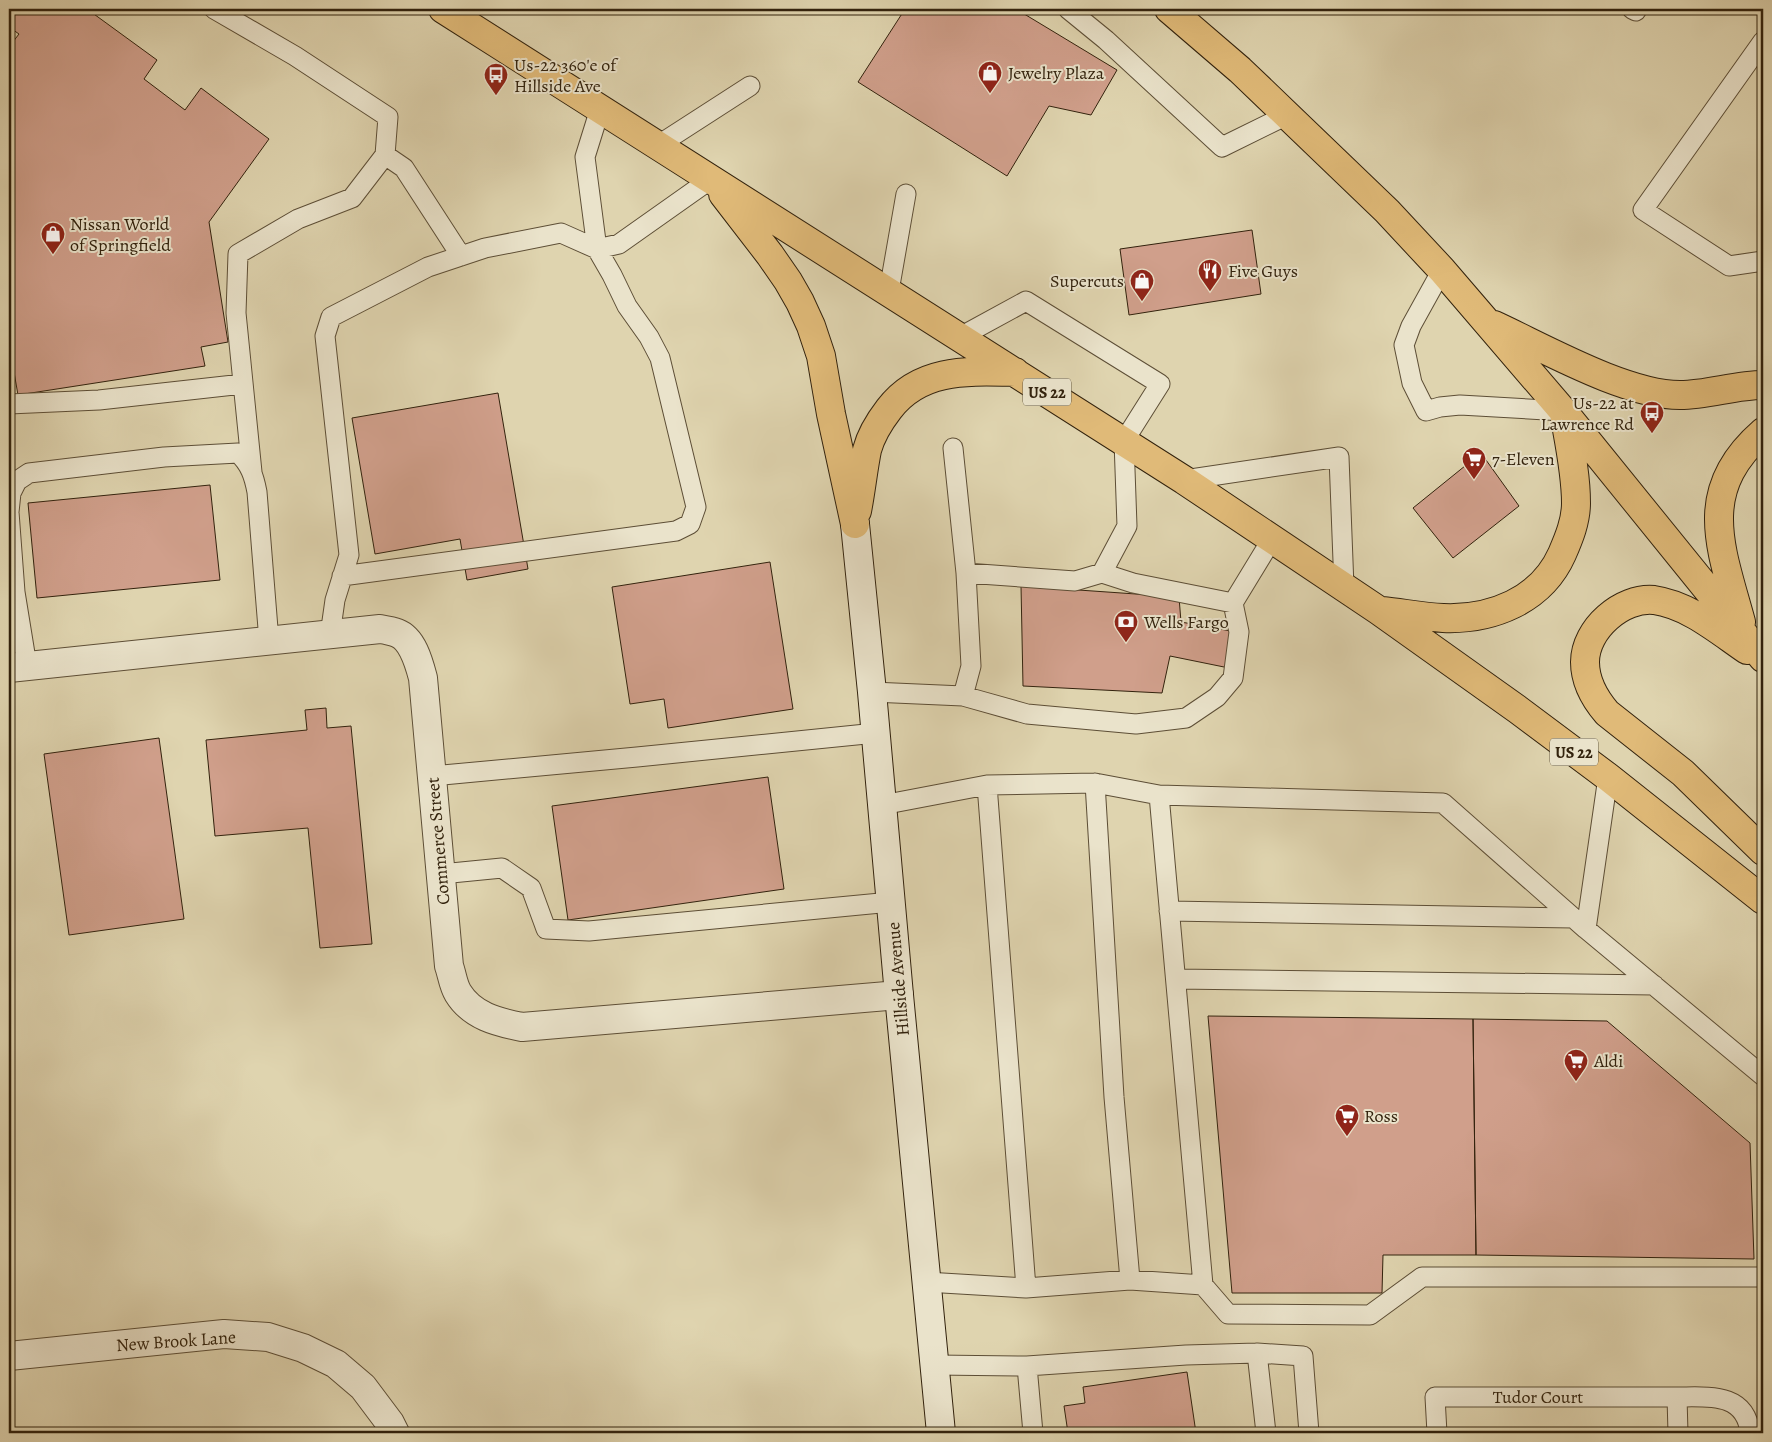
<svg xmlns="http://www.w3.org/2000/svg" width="1772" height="1442" font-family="Alegreya,serif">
  <rect width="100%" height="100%" fill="#dfd4af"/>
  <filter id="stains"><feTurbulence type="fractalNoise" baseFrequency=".004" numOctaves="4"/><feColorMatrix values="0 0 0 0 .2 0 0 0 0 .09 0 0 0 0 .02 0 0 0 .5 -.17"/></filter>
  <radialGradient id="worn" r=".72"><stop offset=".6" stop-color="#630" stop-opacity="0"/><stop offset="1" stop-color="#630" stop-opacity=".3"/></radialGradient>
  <path fill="#d09f8b" stroke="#32220d" d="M9,9H87L157,60L144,79L185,110L201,88L269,139L209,222L228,342L201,347L205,366L18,395L14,372L9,369V47L19,34L9,27Z
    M905,9H1016L1117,70L1091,115L1049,106L1007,176L858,82Z
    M1252,230L1261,294L1129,315L1120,249Z
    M498,393L528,569L467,580L460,539L375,554L352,418Z
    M1481,453L1519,506L1453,558L1413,508Z
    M210,485L220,580L37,598L28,503Z
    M770,562L793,709L668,728L664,699L630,704L612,587Z
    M1021,586L1179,597L1181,622L1231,631L1229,668L1170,656L1162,693L1023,686Z
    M326,708L327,728L351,726L372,944L320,948L308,828L215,836L206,740L307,730L305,710Z
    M159,738L184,919L69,935L44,754Z
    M768,777L784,889L568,920L552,806Z
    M1208,1016L1473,1019L1476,1255H1383L1382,1293H1232Z
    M1473,1019L1607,1021L1750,1143L1754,1259L1476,1255Z
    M1187,1372L1196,1433H1068L1064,1406L1085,1403L1083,1387Z"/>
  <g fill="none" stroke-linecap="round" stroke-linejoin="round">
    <defs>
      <path id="lane" d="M214,9L295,56L388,117L385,155L352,198L298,219L238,254L236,313L252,472
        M1068,9L1106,40L1222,147L1287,115
        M1632,9L1636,11
        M1763,41L1643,210L1729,266L1763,261
        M657,146L750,86
        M385,155L404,168L461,256
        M1442,270L1411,326L1404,345L1412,383L1426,411L1440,407L1460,405L1563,411
        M889,291L906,194
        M960,337L1026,301L1160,384L1124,441L1127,526L1102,573L1075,581L966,573
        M9,404L99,400L243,384
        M1184,480L1339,457L1344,587
        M1102,573L1133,583L1233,603
        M342,576L676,531L690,524L696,507L660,358L649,337L627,306L612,275L597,249L585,157L600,109
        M330,635L335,600L349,555L325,336L331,317L428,267L485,248L561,233L597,249L619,244L711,179
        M27,666L15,592L9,512L11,493L17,481L29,473L164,457L238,453C250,464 254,476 257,492L269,641
        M872,692L963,696L971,666L966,573L953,448
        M963,696L1027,714L1136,724L1186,718L1217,697L1233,678L1239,632L1233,603L1272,539
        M432,776L637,757L876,733
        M1095,783L1114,1097L1130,1280
        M987,785L1026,1288
        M1159,795L1203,1285
        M882,805L987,785L1095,783L1159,795L1443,803L1586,929L1608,777
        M441,874L502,868L531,888L546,929L589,931L891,902
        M1169,911L1574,918
        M1586,929L1763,1076
        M1176,979L1654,985
        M926,1282L1026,1288L1130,1280L1203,1285L1228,1314L1370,1315L1422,1277H1763
        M1257,1353L1266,1433
        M935,1365L1027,1366L1186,1355L1257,1353L1303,1356L1309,1433
        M1027,1366L1033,1433
        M1437,1433L1435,1397H1677
        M1678,1433L1677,1397C1708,1397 1746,1392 1750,1433"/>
      <path id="street" d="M9,668L380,629C386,630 392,631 397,633C413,639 419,663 423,678L449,966C452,974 453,985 458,993C472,1016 497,1022 522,1027L899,995
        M9,1356L224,1334L268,1337L303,1348L336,1364L363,1387L390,1423L395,1433"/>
      <path id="secondary" d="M855,524L872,692L899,995L941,1433"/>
      <path id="highway" d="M443,9L1184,480L1378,610L1517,709L1608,777L1763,900
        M1169,9L1240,70L1287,115L1387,211L1442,270L1563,411L1763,658
        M723,194L770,255L788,281L800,302L811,326L821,356L831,414L855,524
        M1494,325C1544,348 1626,395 1680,395C1708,395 1735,385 1763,385
        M857,511C861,491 863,470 867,450C871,435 879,422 889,409C920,368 968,371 1015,372
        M1382,611C1402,613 1423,617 1443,618C1491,620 1541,601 1562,554C1569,538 1576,521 1576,503C1576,473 1569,442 1564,413
        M1741,622C1721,548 1695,491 1763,432
        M1747,650C1719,631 1689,605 1654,600C1622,597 1585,629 1585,662C1585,682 1595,699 1607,713L1683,773L1763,851"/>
    </defs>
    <use href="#lane" stroke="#5d4e36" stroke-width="21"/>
    <use href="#street" stroke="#5d4e36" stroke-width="30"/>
    <use href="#secondary" stroke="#32220d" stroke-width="30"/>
    <use href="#highway" stroke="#32220d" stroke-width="30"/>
    <use href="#lane" stroke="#eae3cb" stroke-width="19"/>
    <use href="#street" stroke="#eae3cb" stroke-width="28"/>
    <use href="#secondary" stroke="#eae3cb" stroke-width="28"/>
    <use href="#highway" stroke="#e0ba78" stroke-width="28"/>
  </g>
  <defs>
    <symbol id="shop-pin" viewBox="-11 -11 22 30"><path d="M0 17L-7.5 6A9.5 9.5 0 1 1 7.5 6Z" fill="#8f2418" stroke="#eae3cb"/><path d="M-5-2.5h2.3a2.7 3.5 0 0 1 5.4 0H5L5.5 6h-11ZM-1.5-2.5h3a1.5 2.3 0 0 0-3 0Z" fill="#fff"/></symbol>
    <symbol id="bus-pin" viewBox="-11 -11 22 30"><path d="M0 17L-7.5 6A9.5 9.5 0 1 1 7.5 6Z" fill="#8f2418" stroke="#eae3cb"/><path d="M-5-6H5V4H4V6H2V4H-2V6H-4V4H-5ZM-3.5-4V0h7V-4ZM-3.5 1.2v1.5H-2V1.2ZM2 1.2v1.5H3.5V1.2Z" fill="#fff"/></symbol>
    <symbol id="restaurant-pin" viewBox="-11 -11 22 30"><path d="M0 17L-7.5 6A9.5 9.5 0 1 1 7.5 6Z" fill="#8f2418" stroke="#eae3cb"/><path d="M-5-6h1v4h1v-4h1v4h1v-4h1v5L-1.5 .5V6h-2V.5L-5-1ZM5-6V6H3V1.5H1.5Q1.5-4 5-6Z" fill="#fff"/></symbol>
    <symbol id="supermarket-pin" viewBox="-11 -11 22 30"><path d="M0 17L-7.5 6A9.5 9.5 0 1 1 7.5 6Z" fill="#8f2418" stroke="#eae3cb"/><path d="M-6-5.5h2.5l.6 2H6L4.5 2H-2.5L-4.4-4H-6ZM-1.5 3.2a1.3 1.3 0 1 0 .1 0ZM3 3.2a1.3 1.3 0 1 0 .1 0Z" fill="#fff"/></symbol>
    <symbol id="bank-pin" viewBox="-11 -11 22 30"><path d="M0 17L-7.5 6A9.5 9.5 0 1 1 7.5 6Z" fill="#8f2418" stroke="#eae3cb"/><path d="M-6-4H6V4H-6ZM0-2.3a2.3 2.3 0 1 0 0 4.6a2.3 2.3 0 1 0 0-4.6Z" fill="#fff"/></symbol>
  </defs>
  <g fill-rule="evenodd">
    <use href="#shop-pin" x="976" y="59" width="28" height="38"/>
    <use href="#bus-pin" x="482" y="61" width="28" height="38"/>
    <use href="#shop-pin" x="39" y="220" width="28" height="38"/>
    <use href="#restaurant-pin" x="1196" y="257" width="28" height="38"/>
    <use href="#shop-pin" x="1128" y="267" width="28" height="38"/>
    <use href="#bus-pin" x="1638" y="399" width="28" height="38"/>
    <use href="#supermarket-pin" x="1460" y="445" width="28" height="38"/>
    <use href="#bank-pin" x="1112" y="608" width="28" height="38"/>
    <use href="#supermarket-pin" x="1562" y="1047" width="28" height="38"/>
    <use href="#supermarket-pin" x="1333" y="1102" width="28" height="38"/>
  </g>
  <g text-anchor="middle" stroke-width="4" stroke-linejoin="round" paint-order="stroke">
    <g fill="#eae3cb" stroke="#695c46" stroke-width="1">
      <rect x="1023" y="378.5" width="48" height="27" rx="4"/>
      <rect x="1550" y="738.5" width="48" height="27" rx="4"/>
    </g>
    <g font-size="16" font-weight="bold" fill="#32220d">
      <text x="1047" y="398">US 22</text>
      <text x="1574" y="758">US 22</text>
    </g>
    <g font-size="18" fill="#32220d" stroke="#eae3cb" text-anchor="start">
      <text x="514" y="71">Us-22 360'e of<tspan x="514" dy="21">Hillside Ave</tspan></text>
      <text x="1008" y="79">Jewelry Plaza</text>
      <text x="70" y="230">Nissan World<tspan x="70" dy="21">of Springfield</tspan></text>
      <text x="1228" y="277">Five Guys</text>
      <text x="1124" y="287" text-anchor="end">Supercuts</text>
      <text x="1634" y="409" text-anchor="end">Us-22 at<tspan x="1634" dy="21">Lawrence Rd</tspan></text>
      <text x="1492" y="465">7-Eleven</text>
      <text x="1144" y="628">Wells Fargo</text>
      <text x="1594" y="1067">Aldi</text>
      <text x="1364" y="1122">Ross</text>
    </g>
    <g font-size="18" fill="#32220d" stroke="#eae3cb">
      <text transform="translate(438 841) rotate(-95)" y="6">Commerce Street</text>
      <text transform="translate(898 979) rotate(-95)" y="6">Hillside Avenue</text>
      <text transform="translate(176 1341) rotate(-4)" y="6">New Brook Lane</text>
      <text x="1538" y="1403">Tudor Court</text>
    </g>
  </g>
  <rect width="1772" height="1442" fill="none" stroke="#dfd4af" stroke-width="30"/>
  <rect x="10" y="10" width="1752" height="1422" fill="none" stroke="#32220d" stroke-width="2.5"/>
  <rect x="15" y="15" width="1742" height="1412" fill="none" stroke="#32220d"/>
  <rect width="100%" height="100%" filter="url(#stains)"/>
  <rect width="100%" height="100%" fill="url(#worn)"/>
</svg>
